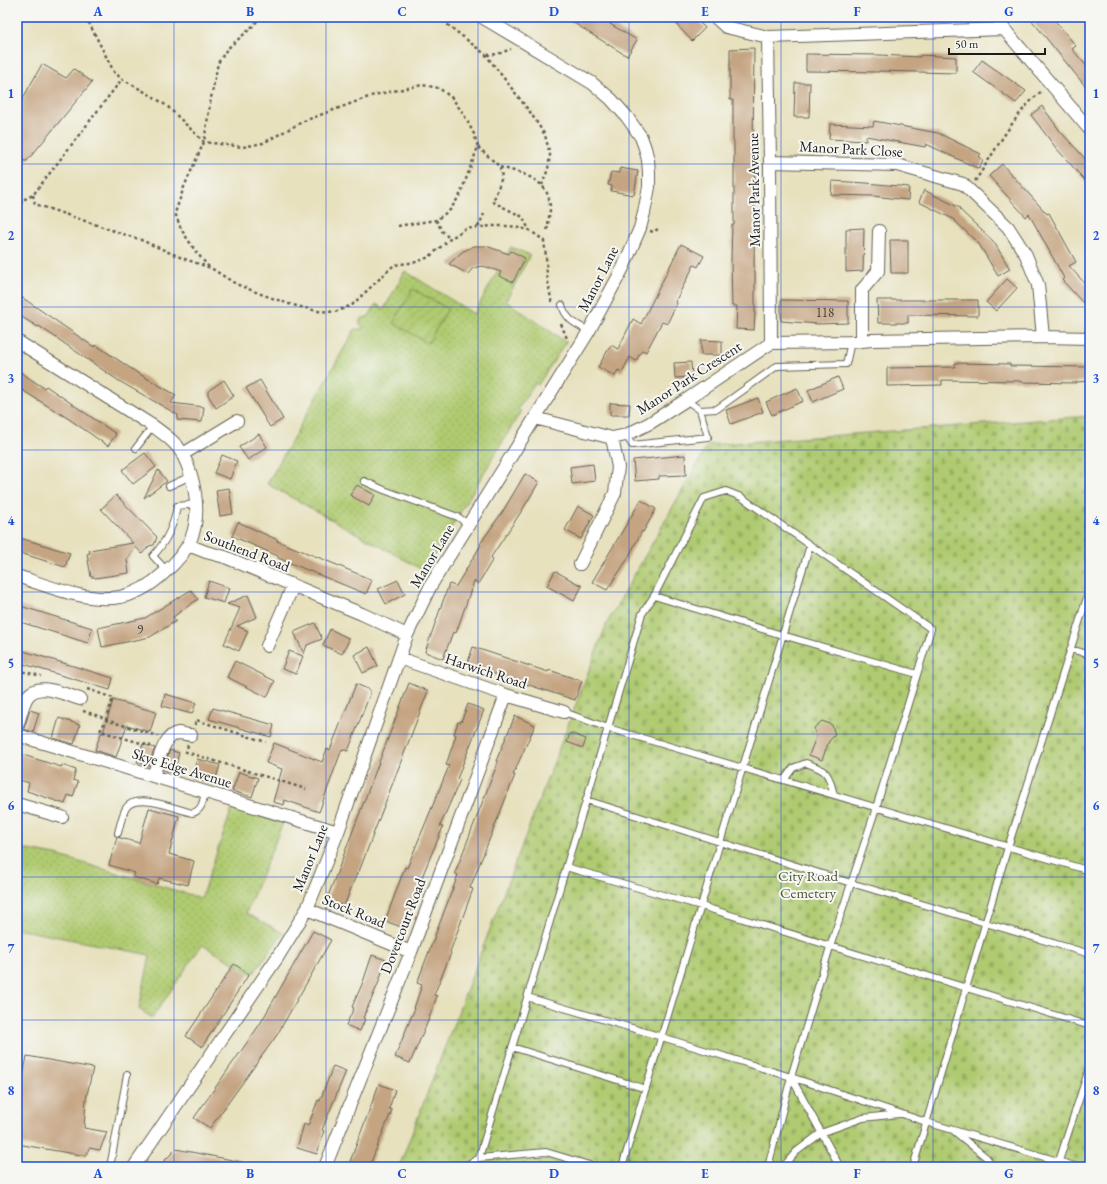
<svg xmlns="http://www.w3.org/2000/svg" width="1107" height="1184" font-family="'EB Garamond',serif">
  <defs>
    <pattern id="grass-dots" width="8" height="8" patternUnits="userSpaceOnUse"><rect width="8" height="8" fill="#afca70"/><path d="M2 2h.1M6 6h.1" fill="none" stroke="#96ad60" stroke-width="1.8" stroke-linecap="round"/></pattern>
    <pattern id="cemetery-stones" width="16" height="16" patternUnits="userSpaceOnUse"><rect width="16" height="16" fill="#afca70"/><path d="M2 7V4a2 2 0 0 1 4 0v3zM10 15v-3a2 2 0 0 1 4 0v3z" fill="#96ad60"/></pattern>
    <pattern id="garden-furrows" width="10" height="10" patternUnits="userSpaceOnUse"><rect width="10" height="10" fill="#afca70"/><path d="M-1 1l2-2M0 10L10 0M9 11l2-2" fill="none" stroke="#96ad60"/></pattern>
  </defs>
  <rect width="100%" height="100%" fill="#f6f6f2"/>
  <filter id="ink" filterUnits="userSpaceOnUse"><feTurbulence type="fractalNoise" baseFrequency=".025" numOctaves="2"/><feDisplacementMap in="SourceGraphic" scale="8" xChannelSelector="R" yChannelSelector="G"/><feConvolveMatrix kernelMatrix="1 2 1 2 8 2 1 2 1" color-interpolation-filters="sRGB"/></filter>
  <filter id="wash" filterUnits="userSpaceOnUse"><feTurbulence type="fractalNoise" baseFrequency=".012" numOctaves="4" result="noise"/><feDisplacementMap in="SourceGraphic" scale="16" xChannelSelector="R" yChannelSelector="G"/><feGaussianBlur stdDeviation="0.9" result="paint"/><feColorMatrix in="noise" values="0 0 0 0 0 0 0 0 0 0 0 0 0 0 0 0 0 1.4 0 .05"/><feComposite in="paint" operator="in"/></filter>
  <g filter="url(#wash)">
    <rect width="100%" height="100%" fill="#e7e1be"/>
    <path fill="url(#grass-dots)" stroke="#667346" d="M511,247L530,255L506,301L566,342L538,385L535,383L518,409L521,411L425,571L267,484L355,329H364L359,323L361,319L369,316L376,304L384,309L405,271L474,314Z
      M233,806L284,820L246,913L283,933L253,974L202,945L152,1018L139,1009L150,955L17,929V848L56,855L201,898Z"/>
    <path fill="url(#cemetery-stones)" stroke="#667346" d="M1090,416V1167H399L607,623L708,445Z"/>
    <path fill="url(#garden-furrows)" stroke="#667346" d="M413,289L448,309L428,343L393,323Z"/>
    <g id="blocks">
      <path fill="#c5a482" d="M565,17H603L611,22L610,24L637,40L627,56L588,32Z
        M673,17H694L705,28L692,41L677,25Z
        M1029,17H1052L1076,46L1072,49L1090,70V92Z
        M754,48L753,150L755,185L754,271H755V313L754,330L736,329L737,306H732L731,260L732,225H734V141H733V100H730V49Z
        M806,54L879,55L920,57V55L956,57V73L879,71V72L806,71Z
        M982,60L1026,91L1016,103L973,72Z
        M42,64L66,78L74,69L92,82L27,161L17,160V139L22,132L17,129V109Z
        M795,83H810L809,117H794Z
        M1042,106L1060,131L1090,164V186L1056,148L1031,115Z
        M874,121L938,133L981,154L979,156L983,160L979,169L926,144L925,147L866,136V141L829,139L830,124L873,126Z
        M1002,164L1047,214L1049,213L1076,262L1069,266L1090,289V296L1083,303L1062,280L1064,278L1029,214L1026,217L989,176Z
        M620,168L638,171L634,195L611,191L612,186L608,185L611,172L619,173Z
        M832,181L866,183L909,187L908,200L873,196L831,195Z
        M924,190L960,208L959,209L994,242L1010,269L998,276L979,244L953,219L919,202Z
        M864,228L863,271L846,272V229Z
        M890,240H908V273H891Z
        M681,244L704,256L698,267L694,265L675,302L677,303L667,324L662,322L646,352L642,350L636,361L630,357L622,372L618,370L615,376L598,367L611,345L618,349L633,319L641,324Z
        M474,246H486L509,254L511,251L525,258L513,282L499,276L501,272L483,266L477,267L472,269L468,274L449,264L462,252Z
        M1007,279L1017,288L996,311L986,302Z
        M17,294L94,347L96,345L136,372L176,395L171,403L204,407L202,422L177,420L178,415L119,381L39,326L38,327L17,314Z
        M781,300L848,301V323L818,324L781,321Z
        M877,300H978V316L908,315V323H878Z
        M701,340L722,341V355H701Z
        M691,362L692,377L675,378L674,363Z
        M955,363L1010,364V366L1090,367V381L1076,382V383L1021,382V381L942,380V385L887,386V368L955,367Z
        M17,370L44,388L46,386L116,434L108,446L69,419L17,387Z
        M838,377L843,389L813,402L808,390Z
        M224,380L234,396L216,408L208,395V391Z
        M260,380L283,419L270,427L246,388Z
        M797,388L803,401L772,415L766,402Z
        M758,398L763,412L731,424L726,410Z
        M610,403L630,404L629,415H610Z
        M259,434L267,447L248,460L239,447Z
        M145,453L156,467L133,484L122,470Z
        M222,455L237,461L230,479L214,473Z
        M685,455L686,475L659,476V479L635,481L633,460Z
        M593,464L595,481L572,484L570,467Z
        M158,470L167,481L144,498Z
        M525,474L539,482L521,512L491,557L493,559L478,584L474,581L456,633L453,632L443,659L425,652L449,584L456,586L481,545L480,544L503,511Z
        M357,485L375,495L369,506L350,495Z
        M229,488L233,514L220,516L216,490Z
        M116,495L157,537L154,545L149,546L142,554L136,547L127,560L129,573L95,578L94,577H91L87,554L90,553L89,550L133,543L101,509Z
        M641,500L656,509L643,532L642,531L627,560L607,590L592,582Z
        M578,506L594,515L581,539L565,530Z
        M238,522L278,540L277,541L325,560L372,580L366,594L278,558V556L232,536Z
        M17,537L70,553L65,567L17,552Z
        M555,571L582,586L574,601L547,586Z
        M398,580L405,594L386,604L378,589Z
        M209,581L229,588L224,603L204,597Z
        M191,590L198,599L173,617L176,621L150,637L102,647L98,628L145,618Z
        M248,595L257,617L237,626L248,631L239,651L224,644L240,608L227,604Z
        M17,605L92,628L88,643L17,621Z
        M315,623L322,639L307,645L304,654L294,632Z
        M330,629L348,638V642L342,654L323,645Z
        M369,647L378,666L363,673L354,655Z
        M473,647L548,672L549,670L582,681L575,700L467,665Z
        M17,649L113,678L110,690L17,662Z
        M289,651L303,656L296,674L282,669Z
        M235,661L275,681L267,697L227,677Z
        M409,683L428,691L358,874L357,873L344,906L327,899Z
        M356,684L370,690V694L348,751L342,749L319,812L285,800L284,805L273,802L282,769L266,763L274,743L322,762L327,749L330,750Z
        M165,694L196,703L192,714L162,706Z
        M113,700L156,712L150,732L127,725L116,757L95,750L101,733H103Z
        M468,704L484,710L457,779L460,780L440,826L443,827L424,872L404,928L385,921L405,867L407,868L449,766L446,765L456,735L454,734L458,722H461Z
        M213,708L274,725L271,737L209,719Z
        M30,710L39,713L33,732L24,729Z
        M515,716L535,725L513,775H515L470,888L473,889L450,952L451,953L434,995L437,996L428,1021L410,1063L395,1057L415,1008H414L422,985L417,983L458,875L455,873L498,762L496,761Z
        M59,718L80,725L74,744L53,738Z
        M822,721L832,725L835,735L829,741L822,760L809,755L816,737L814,728Z
        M570,733L586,739L583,748L567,742Z
        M143,744L155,748L148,766L137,762Z
        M170,750L179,753L173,773L163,770Z
        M17,753L61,767L62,765L76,770L73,780L78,782L73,797L68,795L65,804L27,791L29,783L17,779Z
        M197,759L220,765L214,785L192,778Z
        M239,772L258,778L252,797L232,791Z
        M149,808L179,816L169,854L194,861L188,885L159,878L157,884L133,877L135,873L109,865L117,837L139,843Z
        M313,931L331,940L277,1035L210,1128L194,1118L260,1024Z
        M372,955L386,960L378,984L363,1018L365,1019L360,1031L346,1025L354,1008L352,1007L363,982Z
        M234,964L249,974L202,1047L186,1036Z
        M27,1056L93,1068L86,1099L84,1128L107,1132L100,1150L89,1148L86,1156L17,1144V1108Z
        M333,1066L346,1071L322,1130L324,1131L317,1154L297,1148L304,1124L308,1126L318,1100L320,1101Z
        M379,1084L395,1090L389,1109L392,1110L369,1167H348Z
        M176,1149L242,1162V1167H177L161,1164Z"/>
    </g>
  </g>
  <g filter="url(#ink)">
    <use href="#blocks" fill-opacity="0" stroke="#636155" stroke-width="1"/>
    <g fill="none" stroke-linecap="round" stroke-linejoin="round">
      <defs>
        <path id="lane" d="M562,305C566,320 576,324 589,331
          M686,400L700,410L717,409L777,366L846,364L851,342
          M626,435L632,445L708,437L700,410
          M136,448L153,426
          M364,481L384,490L458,517L469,525
          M169,486L191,476
          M167,571L153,556C167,541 174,526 177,506L196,504
          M654,596L704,498L726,491L741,497L931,629L876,808L830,947L791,1077L768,1167
          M1071,649L1090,655
          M564,712L608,728L1090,871
          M784,780L793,768L806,763C828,771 828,772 834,795
          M586,800L851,883L1090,954
          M118,833C120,825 122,815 126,808C136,792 177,809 192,813C202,811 203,801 205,792
          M566,867L701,906L1090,1026
          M527,997L662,1037L791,1077L926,1122L1078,1167
          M512,1047L646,1089
          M791,1077L840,1167
          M955,1132L987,1158L992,1167
          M479,1158L642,614L654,596L782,635L917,674
          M110,1167L127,1075
          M463,1167L479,1158L546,1152L596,1167
          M622,1167L810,545
          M783,1167L796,1152L821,1133L863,1118L899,1114
          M913,1167L1008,847L1090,588
          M1049,1167L1059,1161
          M1057,1167L1090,1066"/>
        <path id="street" d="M715,17L726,27L768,37L1004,29
          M998,17L1004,29L1090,130
          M768,37L770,162L771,343
          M770,162L897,165L963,184L1008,227L1026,255L1038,285L1043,337
          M17,341L153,426C164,434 177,443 183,455C189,467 193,480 195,493C200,528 191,550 164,573C152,584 136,594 120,597C88,603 48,586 17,576
          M862,341V290L878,271L879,231
          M535,418L612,438L626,435L650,423L686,400L771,343L851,342L872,340L1043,337L1090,338
          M183,454L237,421
          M188,545L206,552L225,557L362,614L407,635
          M580,564L615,493L618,467L612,438
          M267,646L293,586
          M399,658L506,695L564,712
          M17,726C20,718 22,707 26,699C36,679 65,695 80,699
          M17,735L338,832
          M153,776C158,764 163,735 178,733C182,733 187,735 191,735
          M17,804L62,817
          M307,909L411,952
          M134,1167L277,958L307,909L338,832L407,635L431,585L589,331L623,268L640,228L644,213L649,187V172L648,160L645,148L641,137L627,117L611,99L592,83L482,17
          M325,1167L411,952L506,695"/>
      </defs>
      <use href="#lane" stroke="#636155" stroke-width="8"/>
      <use href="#street" stroke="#636155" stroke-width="14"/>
      <path stroke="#636155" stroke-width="2.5" stroke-dasharray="3 3" stroke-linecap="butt" d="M86,17L114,72L122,79L154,97L168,107L204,142L243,147L263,143L304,121L374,95L422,85L439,88L452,98L463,113L474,134L478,147L460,195L450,210L436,220L398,226
        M438,17L486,55L530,112L545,135L550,155L548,169L542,185
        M487,55L498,54L511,49
        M478,147L500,167L502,177L493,202L523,217L529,230
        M500,167C524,174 551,179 550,210C549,217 548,224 547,232
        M975,181C995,152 1014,113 1042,91
        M33,195L35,204L141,240L182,258L211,268L236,284L261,294L289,304L317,311L335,312L352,305L394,265L417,262L429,257L450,239L465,229L491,226H510L529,230L538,236L544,241L546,256L547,276L552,305
        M17,209L23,200L33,195L122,79
        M436,220L442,231L450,239
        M478,227L484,214
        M650,231L654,232L660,227
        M209,267L196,252L181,229L175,213L184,187L204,142L211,98L218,63L227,49L250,29L261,17
        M561,324L568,341
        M17,670L41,676
        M87,689L113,698L106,720L100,731L151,746
        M83,711L102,717L106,720L158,736
        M195,725L196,720L266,742
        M188,745L186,752L306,789"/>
      <use href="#lane" stroke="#fff" stroke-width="6"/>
      <use href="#street" stroke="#fff" stroke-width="12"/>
    </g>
  </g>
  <path fill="none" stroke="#1d4ed8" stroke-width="1" stroke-opacity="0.55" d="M174,17V1167M326,17V1167M478,17V1167M629,17V1167M781,17V1167M933,17V1167M17,164H1090M17,307H1090M17,450H1090M17,592H1090M17,734H1090M17,877H1090M17,1020H1090"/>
  <g text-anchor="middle" stroke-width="4" stroke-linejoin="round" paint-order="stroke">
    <g font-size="13" fill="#463e36">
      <text x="825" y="317">118</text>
      <text x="140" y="634">9</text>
    </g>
    <g font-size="15" fill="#1c1c1c" stroke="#f6f6f2">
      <text transform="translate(851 149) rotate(3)" y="5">Manor Park Close</text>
      <text transform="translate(754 190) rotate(-91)" y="5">Manor Park Avenue</text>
      <text transform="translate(598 279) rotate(-63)" y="5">Manor Lane</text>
      <text transform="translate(689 378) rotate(-33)" y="5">Manor Park Crescent</text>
      <text transform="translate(247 551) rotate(21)" y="5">Southend Road</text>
      <text transform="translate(432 556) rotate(-59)" y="5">Manor Lane</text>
      <text transform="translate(486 671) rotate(18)" y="5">Harwich Road</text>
      <text transform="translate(182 768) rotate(17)" y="5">Skye Edge Avenue</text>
      <text transform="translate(310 858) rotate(-68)" y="5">Manor Lane</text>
      <text transform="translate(354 911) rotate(22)" y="5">Stock Road</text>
      <text transform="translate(403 926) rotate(-69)" y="5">Dovercourt Road</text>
    </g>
    <g font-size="15" fill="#4f5939" stroke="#f6f6f2">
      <text x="808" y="881">City Road<tspan x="808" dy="17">Cemetery</tspan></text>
    </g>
  </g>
  <rect width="1107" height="1184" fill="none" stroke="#f6f6f2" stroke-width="44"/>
  <path d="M949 48v6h96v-6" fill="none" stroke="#1c1c1c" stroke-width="2"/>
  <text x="955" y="48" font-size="12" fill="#1c1c1c" stroke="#f6f6f2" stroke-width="3" paint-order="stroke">50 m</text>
  <rect x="22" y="22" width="1063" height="1140" fill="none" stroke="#1d4ed8" stroke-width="1.5"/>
  <g font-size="13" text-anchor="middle" font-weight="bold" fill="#1d4ed8">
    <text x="98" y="16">A</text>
    <text x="250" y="16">B</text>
    <text x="402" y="16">C</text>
    <text x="554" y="16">D</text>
    <text x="705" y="16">E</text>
    <text x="857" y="16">F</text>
    <text x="1009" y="16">G</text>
    <text x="11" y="98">1</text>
    <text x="1096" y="98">1</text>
    <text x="11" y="240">2</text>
    <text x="1096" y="240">2</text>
    <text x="11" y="383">3</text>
    <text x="1096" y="383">3</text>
    <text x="11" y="525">4</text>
    <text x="1096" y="525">4</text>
    <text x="11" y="668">5</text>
    <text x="1096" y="668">5</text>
    <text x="11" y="810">6</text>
    <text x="1096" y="810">6</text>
    <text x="11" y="953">7</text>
    <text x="1096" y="953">7</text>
    <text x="11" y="1095">8</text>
    <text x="1096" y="1095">8</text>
    <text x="98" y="1178">A</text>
    <text x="250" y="1178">B</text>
    <text x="402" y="1178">C</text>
    <text x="554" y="1178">D</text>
    <text x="705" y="1178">E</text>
    <text x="857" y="1178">F</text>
    <text x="1009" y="1178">G</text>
  </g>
</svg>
